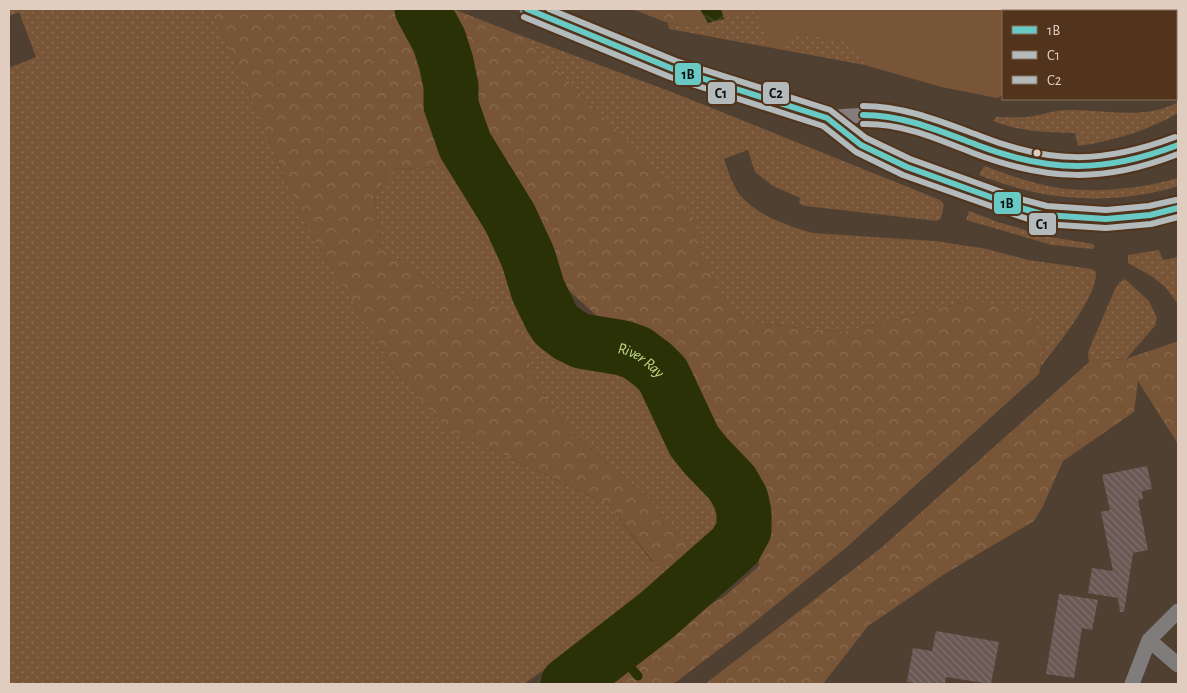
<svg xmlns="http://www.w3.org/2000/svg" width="1187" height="693" font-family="'Alegreya Sans',sans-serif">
  <defs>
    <pattern id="grass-dots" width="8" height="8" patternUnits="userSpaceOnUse" patternTransform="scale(1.25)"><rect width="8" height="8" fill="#785537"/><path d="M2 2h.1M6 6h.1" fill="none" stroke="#8b6c52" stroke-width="1.8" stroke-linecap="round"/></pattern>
    <pattern id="forest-crowns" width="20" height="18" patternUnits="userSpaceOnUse" patternTransform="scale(1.25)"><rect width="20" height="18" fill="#785537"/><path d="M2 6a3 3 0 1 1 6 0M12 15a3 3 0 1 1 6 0" fill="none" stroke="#8b6c52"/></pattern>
    <pattern id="water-waves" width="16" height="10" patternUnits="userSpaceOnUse" patternTransform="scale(1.25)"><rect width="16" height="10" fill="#2b3107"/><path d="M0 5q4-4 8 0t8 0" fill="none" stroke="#494e29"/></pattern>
    <pattern id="building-back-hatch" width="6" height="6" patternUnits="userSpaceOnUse" patternTransform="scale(1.25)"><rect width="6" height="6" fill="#6a5855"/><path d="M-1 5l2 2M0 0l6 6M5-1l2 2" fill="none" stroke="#7f6f6c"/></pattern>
  </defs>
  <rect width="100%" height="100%" fill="#4f4032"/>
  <path fill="url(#grass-dots)" d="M9,9H208L225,38L306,226L397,374L448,429L608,504L653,563L692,548L644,494L572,433L536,384L517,321L492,304L439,289L381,247L374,195L395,169L438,167L459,175L491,218L507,282L523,318L550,342L599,355L640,388L670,446L700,477L726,511V531L696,561L524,684H9V68L36,57L19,12L9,16Z
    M721,9H1178V83L1176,85V11H1003V94L998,98L942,87L865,65L669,29L668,23L691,27L724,18Z
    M525,37L677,94L940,200L944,205L941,218L937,221L806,206L799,204L800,198L773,186L755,172L748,150L724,159C728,170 732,185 740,195C758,216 788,226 813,233L935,241L987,249L1028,260L1092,269L1096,272C1098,297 1055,347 1040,368L1045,341L972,300L842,332L746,322L717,288L710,271L600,114Z
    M1178,102V113C1147,131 1113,141 1078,146L1075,133C1047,132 1020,132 993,121L996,117C1006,117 1017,118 1027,117C1041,115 1055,110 1069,110C1106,109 1144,121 1178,102Z
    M984,166C1009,175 1033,184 1059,188C1099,193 1139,189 1178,178V186C1134,200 1084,202 1038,193C1018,189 998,182 979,175Z
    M969,211L998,222L1050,237L1093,244L1094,246L1093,249L1052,245L966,220Z
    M1159,250L1163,260L1178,257V304L1166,288L1153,277L1128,263V255Z
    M1125,279L1149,301L1157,318L1155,326L1126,359L1089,362L1088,352L1115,289L1120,282Z"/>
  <path fill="url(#forest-crowns)" d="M208,9H453L525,37L600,114L679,190L694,219L710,271L717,288L746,322L842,332L972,300L1027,311L1045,341L1039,374L848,546L741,633L673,684H561L559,676L589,646L650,641L725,596L759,566V532L709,442L676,357L641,336L601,320L550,273L527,225L481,171L459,175L438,167L395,169L374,195L381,247L439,289L492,304L517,321L536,384L572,433L644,494L693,548L681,567L654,563L608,504L448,429L397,374L306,226L225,38Z
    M632,9H681L691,27L668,23Z
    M1178,341V444L1138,381L1134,412L1063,461L1043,506L1034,521L946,573L868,626L823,684H705L881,548L1089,362L1126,359Z"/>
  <path fill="#785537" d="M681,9H1178V83L1176,85V11H1003V94L998,98L942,87L865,65L858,50L850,43L795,33L784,43L782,50L766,46L767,39L756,10L691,27Z"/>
  <path fill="url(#water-waves)" d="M700,9H721L724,19L708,23Z"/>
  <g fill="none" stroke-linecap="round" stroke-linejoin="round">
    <path stroke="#2b3107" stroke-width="9" d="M614,648L638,676"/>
    <path stroke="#2b3107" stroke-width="55" id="s1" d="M422,9L439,40L446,62L451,86V105L465,145L510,218L528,257L538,290L551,317L556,325L569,335L581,341L623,348L637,353L653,365L663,375L694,441L706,456L732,483L741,499L744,513V530L735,546L657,615L568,684"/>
  </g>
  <path fill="url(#building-back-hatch)" d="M1147,466L1152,489L1142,491L1143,499L1138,500L1148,550L1133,553L1124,612H1120L1118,598L1088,593L1092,568L1113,571L1101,512L1110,510L1102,475Z
    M1059,594L1098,600L1092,630L1082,628L1074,678L1046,674Z
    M936,631L999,642L991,684L946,677L945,684H922L907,682L913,648L932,651Z"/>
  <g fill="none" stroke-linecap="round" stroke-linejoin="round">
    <path stroke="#817c7c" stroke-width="15" d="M1149,640L1178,665
      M1132,684L1149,640L1178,611"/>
    <path stroke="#857d7d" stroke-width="15" d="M527,9L673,69L827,118L861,145L907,167L1021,208L1045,215L1106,219L1150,215L1178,208
      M827,118C851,116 875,113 899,117C918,120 942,132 960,139C979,145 999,153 1018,159C1072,174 1128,166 1178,145"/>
    <defs>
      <path id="bus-1" d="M527,9L673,69L827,118L861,145L907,167L1021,208L1045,215L1106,219L1150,215L1178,208
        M863,115C903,115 940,131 977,145C1050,173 1105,173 1178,145"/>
      <path id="bus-2" d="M524,17L670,77L823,126L856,152L903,175L1019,216L1043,224L1106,228L1151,224L1178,217
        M863,124C902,123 938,139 973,153C1047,181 1104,183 1178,154"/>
      <path id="bus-3" d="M549,9L676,61L830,110L866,138L910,159L1024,200L1047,206L1106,210L1149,206L1176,200
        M863,106C904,106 942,122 980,136C1051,164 1103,164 1175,137"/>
    </defs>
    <use href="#bus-1" stroke="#51341b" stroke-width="10"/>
    <use href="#bus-2" stroke="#51341b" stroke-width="10"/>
    <use href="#bus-3" stroke="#51341b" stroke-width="10"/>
    <use href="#bus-1" stroke="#68c9c5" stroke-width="6"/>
    <use href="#bus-2" stroke="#b3babc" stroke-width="6"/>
    <use href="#bus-3" stroke="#b3babc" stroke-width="6"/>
  </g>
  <circle fill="#e0cdbf" stroke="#51341b" stroke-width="2" cx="1037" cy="153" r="4.5"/>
  <g text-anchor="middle" stroke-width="5" stroke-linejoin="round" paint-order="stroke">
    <g font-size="16" font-style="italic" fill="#c1d783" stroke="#51341b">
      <text dy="6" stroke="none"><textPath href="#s1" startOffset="441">River Ray</textPath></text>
    </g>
  </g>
  <g stroke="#51341b" stroke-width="2">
    <rect x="674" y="62" width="28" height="24" rx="5" fill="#68c9c5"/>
    <rect x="762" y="81" width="28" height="24" rx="5" fill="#b3babc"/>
    <rect x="707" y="81" width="29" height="24" rx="5" fill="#b3babc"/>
    <rect x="993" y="191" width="29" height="24" rx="5" fill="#68c9c5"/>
    <rect x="1028" y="212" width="29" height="24" rx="5" fill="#b3babc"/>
  </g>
  <g font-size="14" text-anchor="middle" font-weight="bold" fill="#111">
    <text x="688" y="79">1B</text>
    <text x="776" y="98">C2</text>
    <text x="721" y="98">C1</text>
    <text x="1007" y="208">1B</text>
    <text x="1042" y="229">C1</text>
  </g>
  <rect width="1187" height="693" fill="none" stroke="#e0cdbf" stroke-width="20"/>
  <rect x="1002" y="10" width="175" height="90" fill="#51341b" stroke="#8a715d"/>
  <rect x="1012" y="26" width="25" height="8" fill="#68c9c5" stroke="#8a715d"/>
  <text x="1047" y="35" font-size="15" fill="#e0cdbf">1B</text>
  <rect x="1012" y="51" width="25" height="8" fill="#b3babc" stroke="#8a715d"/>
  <text x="1047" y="60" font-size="15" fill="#e0cdbf">C1</text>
  <rect x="1012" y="76" width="25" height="8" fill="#b3babc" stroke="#8a715d"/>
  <text x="1047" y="85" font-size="15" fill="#e0cdbf">C2</text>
</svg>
